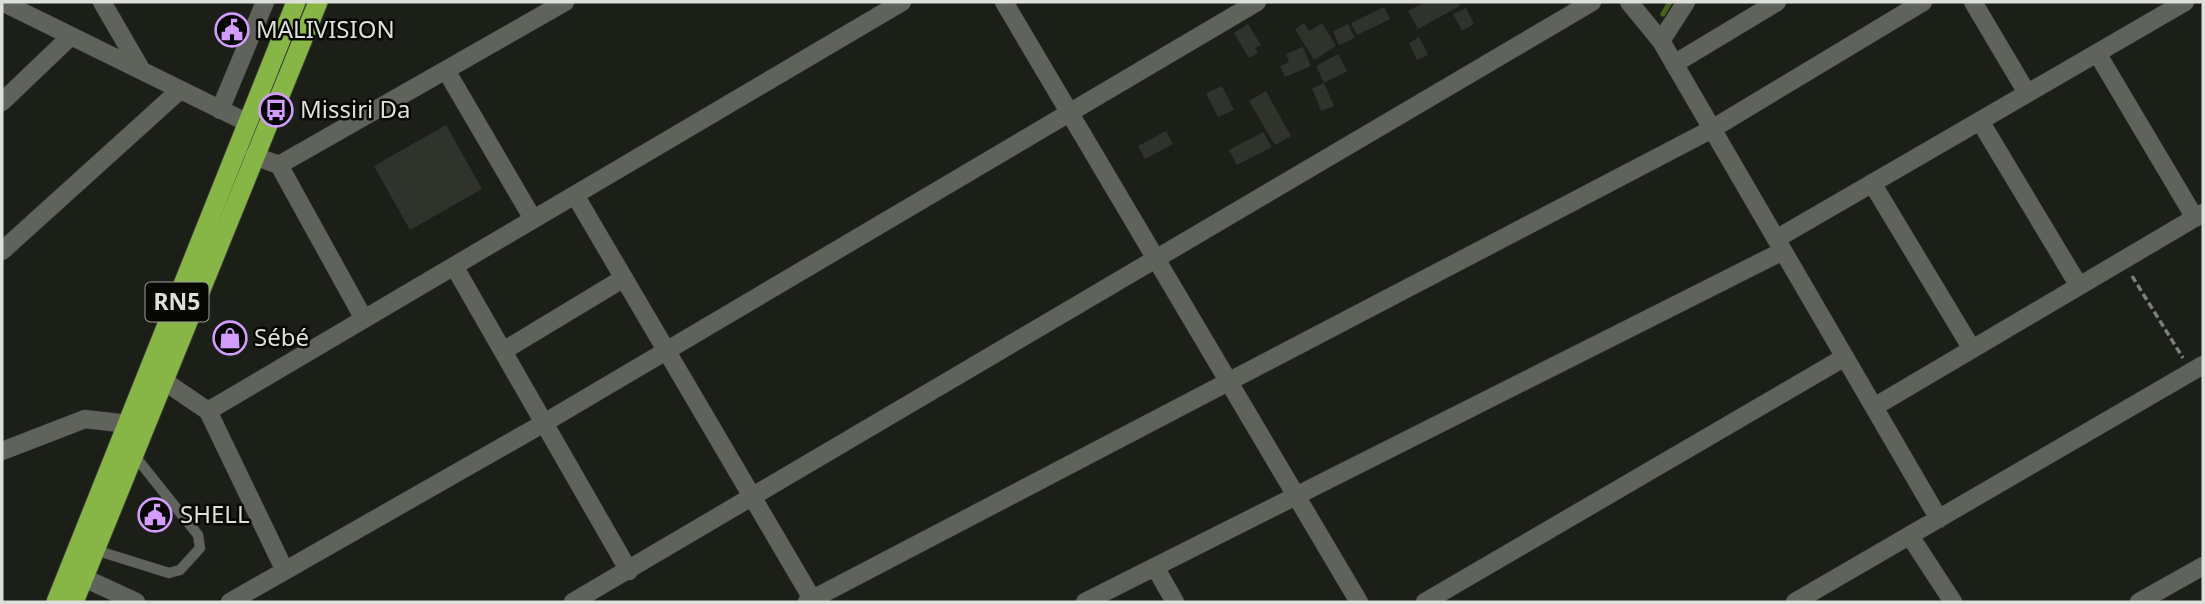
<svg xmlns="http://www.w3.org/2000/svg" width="2205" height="604" font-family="'Noto Sans',sans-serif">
  <rect width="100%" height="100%" fill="#1c1f18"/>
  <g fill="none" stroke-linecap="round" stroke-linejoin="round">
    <path stroke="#46621d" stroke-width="5" d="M1663,14L1670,2"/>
  </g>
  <path fill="#2f332c" d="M1425,2H1458L1460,6L1418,29L1408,11Z
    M1384,7L1390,19L1357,35L1351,23Z
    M1466,8L1474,24L1462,31L1453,14Z
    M1304,23L1309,31L1322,23L1336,46L1314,60L1295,29Z
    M1248,24L1261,45L1255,48L1258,53L1249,58L1234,33Z
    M1348,24L1355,38L1339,45L1333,31Z
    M1419,37L1428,55L1417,60L1409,43Z
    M1303,47L1311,66L1285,77L1280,66L1289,62L1286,54Z
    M1338,54L1347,71L1324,83L1334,106L1321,111L1312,88L1324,83L1316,66Z
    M1222,86L1234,110L1218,117L1206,93Z
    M1266,91L1291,136L1275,145L1249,101Z
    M446,125L482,189L410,230L374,166Z
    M1166,131L1173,144L1145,159L1138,146Z
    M1263,132L1272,147L1237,165L1229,150Z"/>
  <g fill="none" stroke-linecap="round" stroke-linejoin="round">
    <defs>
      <path id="service" d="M95,550L169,573L180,570L200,548L198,535L134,455"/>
      <path id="minor" d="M2,2L248,123
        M102,2L142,71
        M1004,2L1359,602
        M1629,2L1661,41L1939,519
        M1973,2L2027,93
        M1661,41L1686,2
        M2097,53L2195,218
        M1674,64L1777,2
        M447,72L533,219
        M2,102L71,36
        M220,110L265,2
        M1980,121L2079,286
        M254,156L279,165L364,319
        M279,165L565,2
        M1872,183L1972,349
        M575,195L814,602
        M1776,239L2185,2
        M2,251L180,90
        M454,266L629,571
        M503,351L624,278
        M164,381L208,411L285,571
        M1874,407L2203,213
        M208,411L902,2
        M2,451L85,419L128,424
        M1910,536L1953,602
        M1155,567L1175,602
        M84,578L136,602
        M230,602L544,423L1257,2
        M573,602L1592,2
        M807,602L1712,129L1923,2
        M1085,602L1783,251
        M1425,602L1845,357
        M1795,602L2203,365
        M2139,602L2203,566"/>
      <path id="trunk" d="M56,602L296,2
        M74,602L318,2"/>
    </defs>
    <use href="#service" stroke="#3a3c37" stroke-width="11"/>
    <use href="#minor" stroke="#3a3c37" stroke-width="19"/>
    <use href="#trunk" stroke="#3a3c37" stroke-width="21"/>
    <path stroke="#7c7f79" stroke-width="3.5" stroke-dasharray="7 3.5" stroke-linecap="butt" d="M2132,276L2183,358"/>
    <use href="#service" stroke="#5f635b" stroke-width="10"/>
    <use href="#minor" stroke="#5f635b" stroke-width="18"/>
    <use href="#trunk" stroke="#88b646" stroke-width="19"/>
  </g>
  <defs>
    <symbol id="civic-ring" viewBox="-11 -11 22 22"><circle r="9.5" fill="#070806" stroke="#d29dfd" stroke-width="1.5"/><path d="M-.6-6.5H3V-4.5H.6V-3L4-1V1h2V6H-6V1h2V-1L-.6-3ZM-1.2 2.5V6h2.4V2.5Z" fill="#d29dfd"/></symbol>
    <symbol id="bus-ring" viewBox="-11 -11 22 22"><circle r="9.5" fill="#070806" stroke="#d29dfd" stroke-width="1.5"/><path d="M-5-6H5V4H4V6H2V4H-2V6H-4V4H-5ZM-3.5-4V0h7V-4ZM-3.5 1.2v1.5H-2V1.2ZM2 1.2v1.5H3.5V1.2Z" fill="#d29dfd"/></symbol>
    <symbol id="shop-ring" viewBox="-11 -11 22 22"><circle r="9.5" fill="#070806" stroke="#d29dfd" stroke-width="1.5"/><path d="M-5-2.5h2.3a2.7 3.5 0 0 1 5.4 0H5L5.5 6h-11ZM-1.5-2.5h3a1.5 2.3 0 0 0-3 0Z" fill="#d29dfd"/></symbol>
  </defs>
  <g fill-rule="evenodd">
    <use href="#civic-ring" x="213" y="11" width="38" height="38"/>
    <use href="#bus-ring" x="257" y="91" width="38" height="38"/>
    <use href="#shop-ring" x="211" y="319" width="38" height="38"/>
    <use href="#civic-ring" x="136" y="496" width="38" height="38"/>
  </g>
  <g text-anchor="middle" stroke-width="5" stroke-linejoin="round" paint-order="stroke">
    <rect fill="#070806" stroke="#9d9e9a" stroke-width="2" x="145.5" y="282.5" width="63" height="39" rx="5"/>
    <g font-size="23" font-weight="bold" fill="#dddfda">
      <text x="177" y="310">RN5</text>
    </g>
    <g font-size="24" fill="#dddfda" stroke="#070806" text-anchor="start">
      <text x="256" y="38">MALIVISION</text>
      <text x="300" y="118">Missiri Da</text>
      <text x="254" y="346">Sébé</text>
      <text x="180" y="523">SHELL</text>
    </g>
  </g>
  <rect width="2205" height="604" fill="none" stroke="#dddfda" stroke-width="7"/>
</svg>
